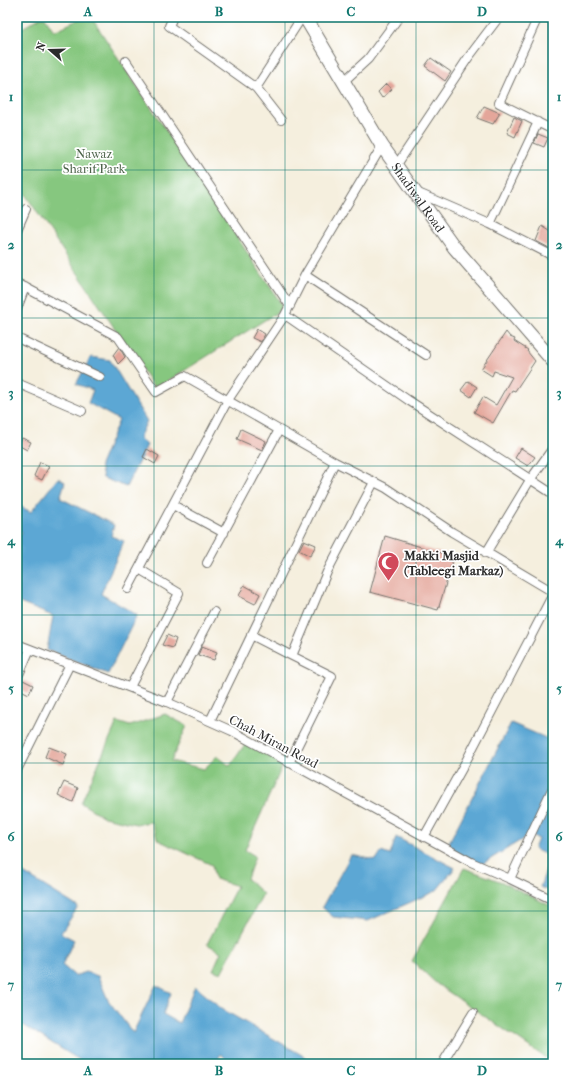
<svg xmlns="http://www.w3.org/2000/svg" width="570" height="1081" font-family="'IM FELL French Canon',serif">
  <rect width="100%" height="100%" fill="#fff"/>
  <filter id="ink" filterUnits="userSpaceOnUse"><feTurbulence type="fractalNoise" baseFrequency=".025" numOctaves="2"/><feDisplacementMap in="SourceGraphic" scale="8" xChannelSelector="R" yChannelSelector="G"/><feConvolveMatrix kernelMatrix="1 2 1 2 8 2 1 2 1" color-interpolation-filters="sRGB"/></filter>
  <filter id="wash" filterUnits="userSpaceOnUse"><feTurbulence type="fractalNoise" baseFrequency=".012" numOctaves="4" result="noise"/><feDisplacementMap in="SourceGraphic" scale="16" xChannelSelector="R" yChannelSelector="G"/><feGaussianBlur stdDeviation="0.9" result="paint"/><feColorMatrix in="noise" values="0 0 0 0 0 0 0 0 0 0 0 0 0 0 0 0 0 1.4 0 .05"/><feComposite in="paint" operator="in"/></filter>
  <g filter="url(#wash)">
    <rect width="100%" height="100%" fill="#f5efde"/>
    <path fill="#86c77f" stroke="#587955" d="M41,17H45L54,31L84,17H91L284,308L155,389L17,182V31Z
      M165,714L187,726L171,761L204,769L217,756L230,766L248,740L285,760L245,850L255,856L247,879L263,894L221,973L213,970L221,952L207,944L237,886L215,879L212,865L158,840L151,822L136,824L104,817L81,803L117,722L130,726Z
      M464,868L502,882L553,907V1050L546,1058L437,984L412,961Z"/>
    <path fill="#5ca7d4" stroke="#446980" d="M91,357L110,360L147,421L139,438L147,445L126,487L103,478L100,465L119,420L88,403L93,390L76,384Z
      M58,478L65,482L60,498L114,525L111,536L124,541L101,594L137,615L108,674L47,650L53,616L17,602V541L22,532L17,528V505L31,512Z
      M511,723L553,741V893L540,887L551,857L534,849L538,839L531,834L479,866L446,848Z
      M396,837L455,868L436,891L368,921L333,917L322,907L351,855L376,860L381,852L390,855Z
      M17,869L78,907L61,933L74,940L62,965L75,976L85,972L98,976L108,1000L133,1033L156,985L171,993L163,1014L179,1023L195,986L222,1009L314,1062L313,1064H231L221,1054L215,1064H81V1061L23,1025L17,1034Z"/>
    <g id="blocks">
      <path fill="#e4a69a" d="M431,58L451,72L445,81L425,66Z
        M386,84L392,89L382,98L378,92Z
        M484,106L500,113L493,124L477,118Z
        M514,117L522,121L515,137L507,133Z
        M538,134L548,138L544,147L534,143Z
        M542,226L553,233V245L551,249L536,241Z
        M257,329L265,334L261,342L252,338Z
        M506,332L510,337L515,339L514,341L528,350L527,351L535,361L515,391L512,390L493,423L474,412L483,397L496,405L512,377L494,371L492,376L481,369Z
        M119,347L125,357L118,364L113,355Z
        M468,381L477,387L471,397L461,390Z
        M241,429L266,441L262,450L237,439Z
        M22,438L31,442L27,450L18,445Z
        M521,448L535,457L528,466L515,458Z
        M147,449L159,456L155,464L143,457Z
        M40,462L49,466L42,480L34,476Z
        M385,536L454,557L446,580H447L438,610L370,592Z
        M304,540L316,545L310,556L299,550Z
        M244,585L260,594L255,604L239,596Z
        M167,635L176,639L173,648L162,645Z
        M202,646L217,652L214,660L198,655Z
        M23,680L33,685L29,694L17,688V684L21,683Z
        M49,747L67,754L63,765L45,757Z
        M64,782L78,788L73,802L58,795Z"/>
    </g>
  </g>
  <g filter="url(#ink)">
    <use href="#blocks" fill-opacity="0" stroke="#72706a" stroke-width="1"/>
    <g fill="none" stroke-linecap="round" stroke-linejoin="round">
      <defs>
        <path id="minor" d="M173,17L169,26L256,88L302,17
          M538,17L499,103L553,130
          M126,61L290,306
          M343,82L368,59L399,17
          M256,88L281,120
          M382,146L305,275L426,355
          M396,166L468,58L499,17
          M416,192L490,224L553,256
          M490,224L538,122
          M17,230L26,209
          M17,283L118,337L156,392L185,376L335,462L386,488L452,532L553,592
          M17,309L25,287
          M285,315L408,400L553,494
          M17,338L100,377
          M17,383L82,411
          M173,505L224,533
          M486,553L530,480L553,448
          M207,563L279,430
          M128,589L228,400L285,315L305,275
          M251,635L292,656L327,572L374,482
          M17,644L167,702L232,731L471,862L510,879L553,900
          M17,679L30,649
          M130,687L179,593L139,569
          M167,702L214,612
          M210,721L335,462
          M289,763L332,676L292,656
          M17,770L70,664
          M424,837L465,763L553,594
          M510,879L553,787
          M442,1064L473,1013"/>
        <g id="primary">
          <path id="s1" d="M305,17L382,146L454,247L553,361"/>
        </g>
      </defs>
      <use href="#minor" stroke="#72706a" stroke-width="10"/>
      <use href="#primary" stroke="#72706a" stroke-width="15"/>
      <use href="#minor" stroke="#fff" stroke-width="8"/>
      <use href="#primary" stroke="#fff" stroke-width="13"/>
    </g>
  </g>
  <path fill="none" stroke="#0f766e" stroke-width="1" stroke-opacity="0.55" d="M154,17V1064M285,17V1064M416,17V1064M17,170H553M17,318H553M17,466H553M17,615H553M17,763H553M17,911H553"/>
  <defs>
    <symbol id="mosque-pin" viewBox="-11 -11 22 30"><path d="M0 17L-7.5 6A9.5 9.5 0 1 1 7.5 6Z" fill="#d1495b" stroke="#fff"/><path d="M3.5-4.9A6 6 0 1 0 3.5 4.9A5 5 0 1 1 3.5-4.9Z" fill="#fff"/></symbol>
  </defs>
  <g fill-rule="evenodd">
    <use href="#mosque-pin" x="376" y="550" width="25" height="34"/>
  </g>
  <g text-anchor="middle" stroke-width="3.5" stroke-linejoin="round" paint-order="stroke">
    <g font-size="13" fill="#4b6248" stroke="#fff">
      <text x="94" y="158">Nawaz<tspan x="94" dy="15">Sharif Park</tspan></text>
    </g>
    <g font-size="13" fill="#2b2b2b" stroke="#fff">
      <text dy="5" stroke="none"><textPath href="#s1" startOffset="213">Shadiwal Road</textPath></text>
      <text transform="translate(274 741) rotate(28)" y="5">Chah Miran Road</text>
    </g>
    <g font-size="13" font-weight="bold" fill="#2b2b2b" stroke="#fff" text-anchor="start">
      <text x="404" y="560">Makki Masjid<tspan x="404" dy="15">(Tableegi Markaz)</tspan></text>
    </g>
  </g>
  <rect width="570" height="1081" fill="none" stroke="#fff" stroke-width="44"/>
  <g transform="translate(50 50) rotate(290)" stroke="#ffffff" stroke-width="3" paint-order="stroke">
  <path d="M0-3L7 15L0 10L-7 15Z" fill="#2b2b2b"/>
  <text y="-6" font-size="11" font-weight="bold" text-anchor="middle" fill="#2b2b2b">N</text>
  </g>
  <rect x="22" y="22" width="526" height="1037" fill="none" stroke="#0f766e" stroke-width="1.5"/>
  <g font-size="13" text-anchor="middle" font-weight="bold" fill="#0f766e">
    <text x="88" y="16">A</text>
    <text x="219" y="16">B</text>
    <text x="351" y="16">C</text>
    <text x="482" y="16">D</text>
    <text x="11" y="101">1</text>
    <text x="559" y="101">1</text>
    <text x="11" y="249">2</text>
    <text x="559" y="249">2</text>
    <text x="11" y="397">3</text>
    <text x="559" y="397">3</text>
    <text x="11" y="545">4</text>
    <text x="559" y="545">4</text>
    <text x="11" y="693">5</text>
    <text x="559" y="693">5</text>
    <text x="11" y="841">6</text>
    <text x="559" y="841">6</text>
    <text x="11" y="989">7</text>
    <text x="559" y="989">7</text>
    <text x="88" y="1075">A</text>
    <text x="219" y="1075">B</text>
    <text x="351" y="1075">C</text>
    <text x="482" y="1075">D</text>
  </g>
</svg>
